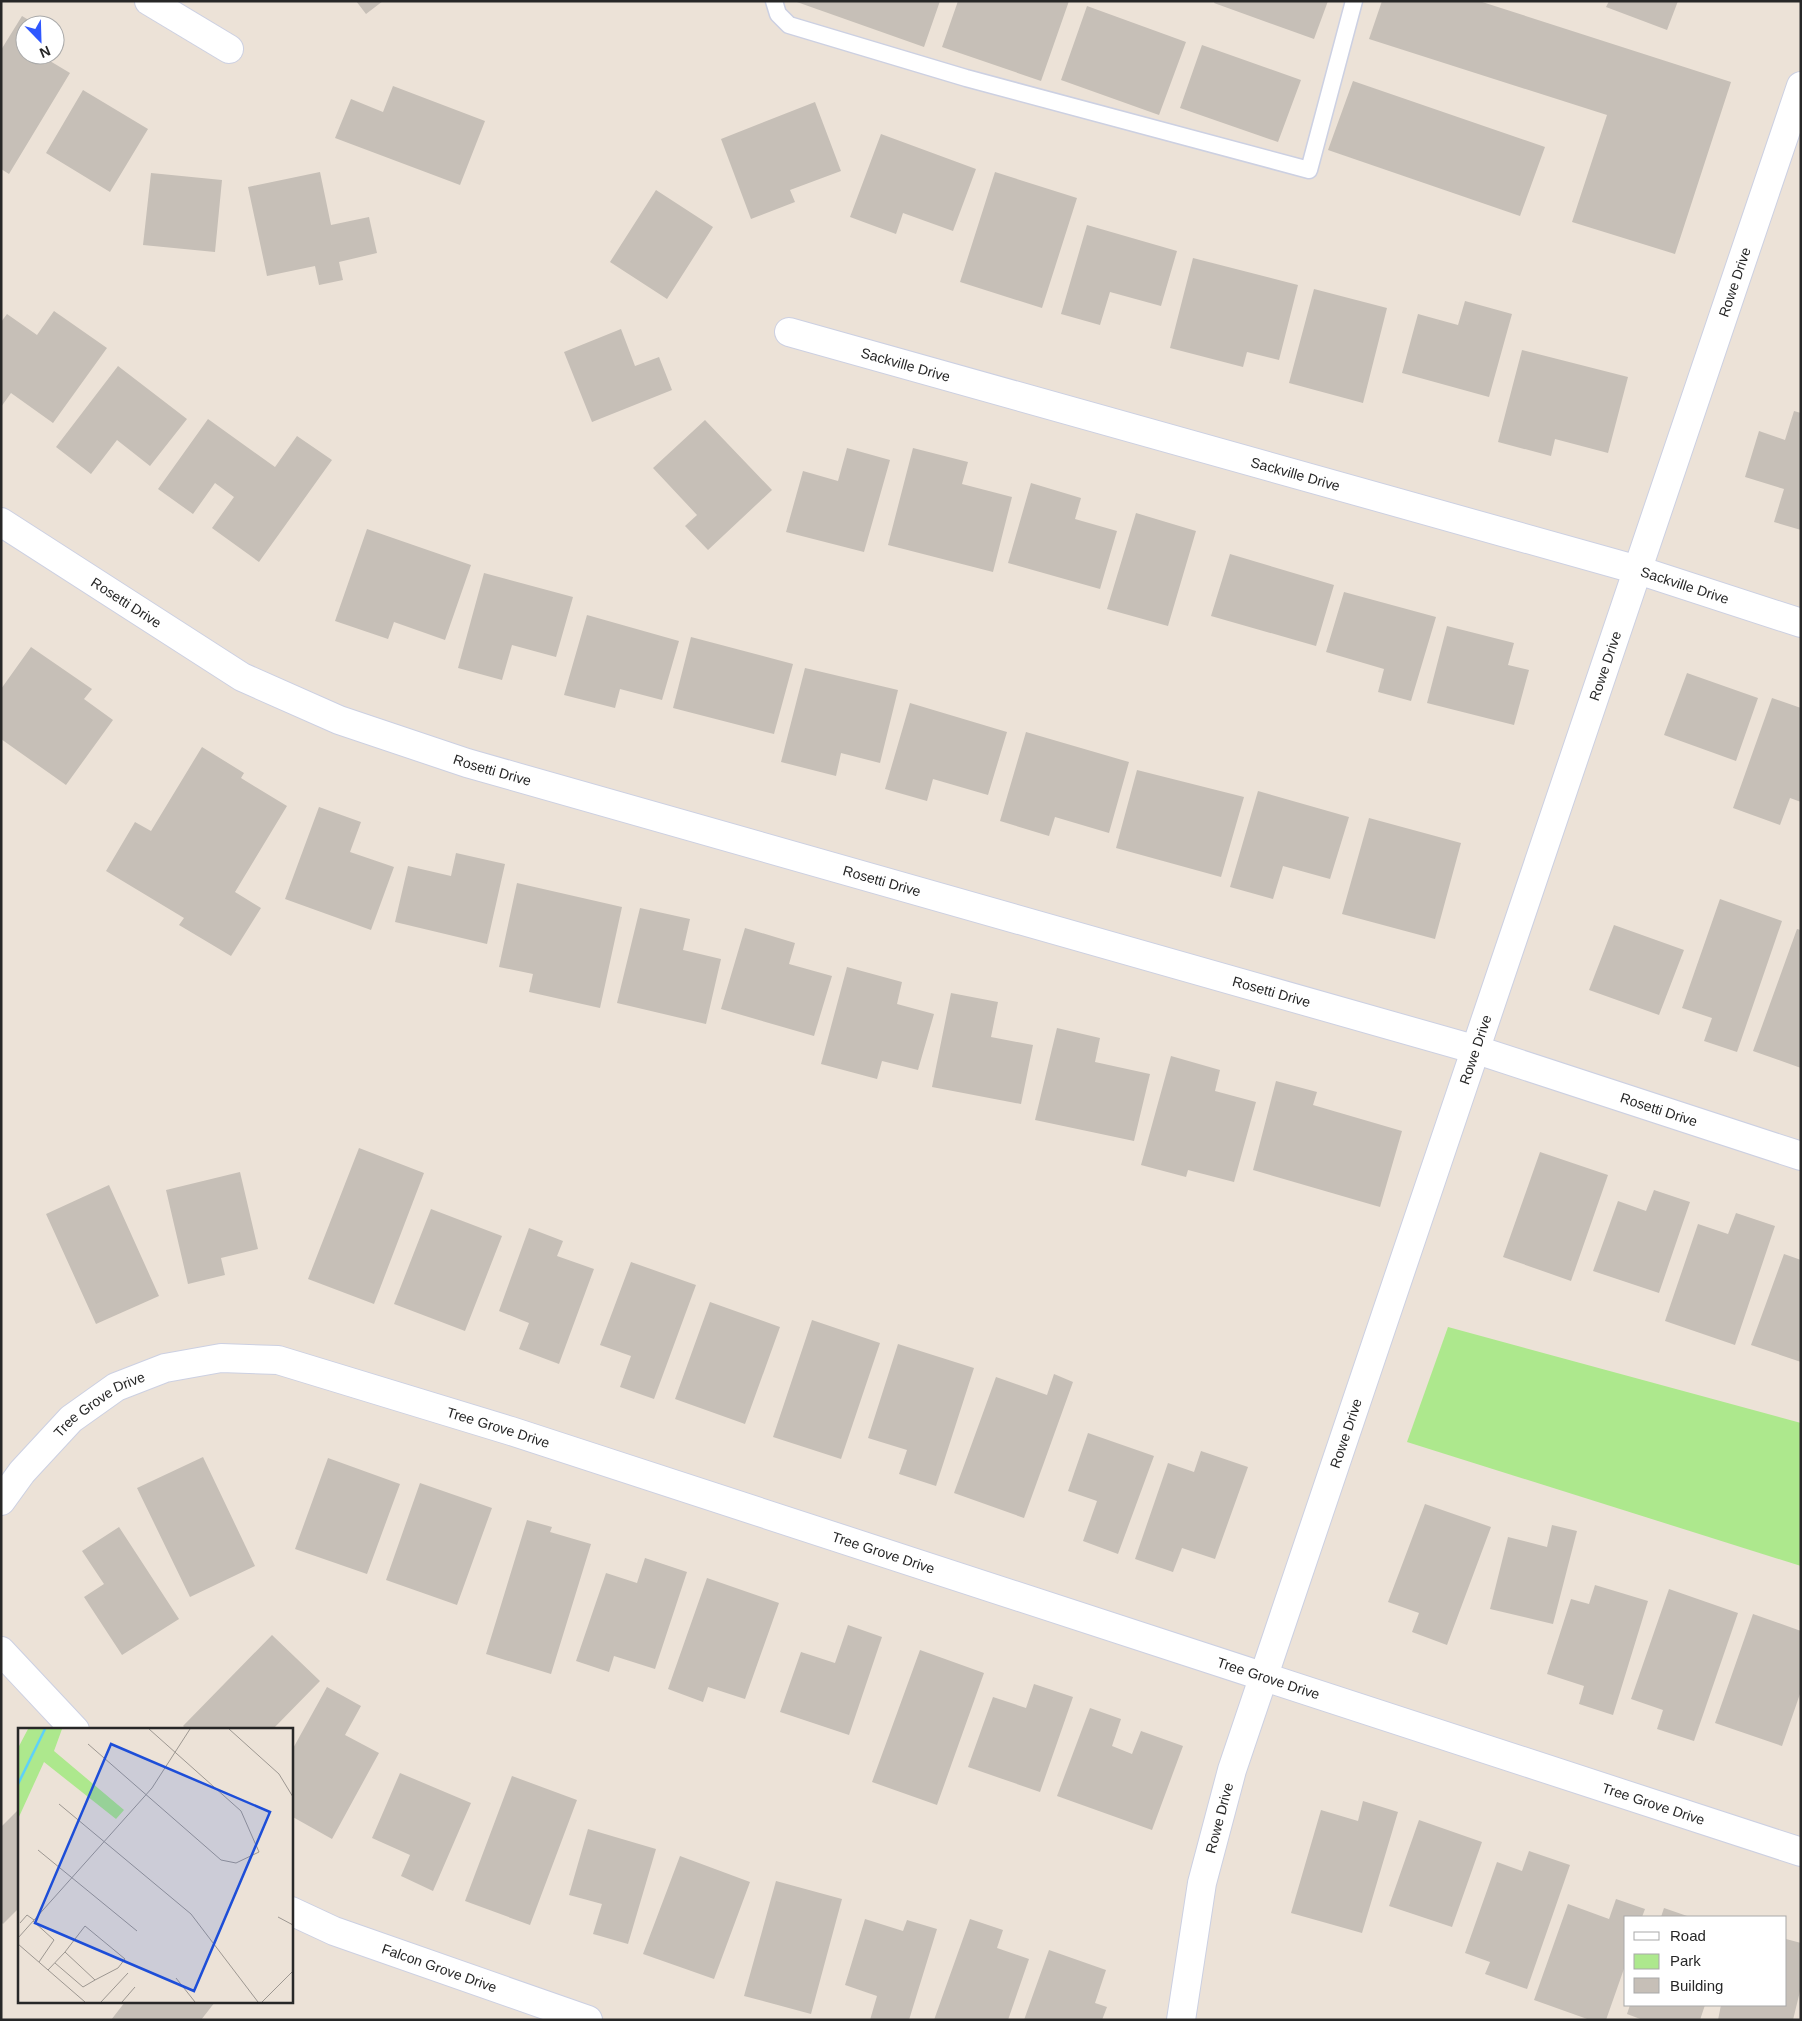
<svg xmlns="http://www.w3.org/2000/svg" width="1802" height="2021" font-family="Arial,sans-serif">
  <rect width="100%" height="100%" fill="#ece2d7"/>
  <path fill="#ade88d" d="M1448,1327L1801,1423V1566L1407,1442Z"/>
  <path fill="#c6bfb7" d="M356,1H383L366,14Z
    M794,1H940L924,47Z
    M958,1H1069L1041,81L942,47Z
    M1215,1H1328L1314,39L1214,3Z
    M1382,1H1479L1731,82L1675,254L1572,222L1607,115L1369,39Z
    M1609,1H1678L1667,30L1606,7Z
    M1087,6L1186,42L1159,115L1061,80Z
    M22,16L37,25H25V55H47L45,58L70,73L9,174L1,169V50Z
    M1202,45L1301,80L1278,142L1180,108Z
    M1353,81L1545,147L1520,216L1328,150Z
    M393,86L485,121L460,185L335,138L351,99L383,112Z
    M83,90L148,129L110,192L46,153Z
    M815,102L841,171L790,190L795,202L751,219L721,139Z
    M881,134L976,169L953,231L903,213L896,234L850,217Z
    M320,172L331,225L369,217L377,253L339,262L343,280L319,285L315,266L267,276L248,187Z
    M995,172L1077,198L1042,308L960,282Z
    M151,173L222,180L215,252L143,245Z
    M656,190L713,227L667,299L610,262Z
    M1087,225L1177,251L1161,306L1110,292L1100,325L1061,314Z
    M1193,258L1298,285L1279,360L1247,352L1243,367L1170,348Z
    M1314,289L1387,308L1363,403L1289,383Z
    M1465,301L1512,314L1489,397L1402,373L1418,314L1458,325Z
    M54,311L107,348L53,423L11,393L1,407V322L7,314L37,335Z
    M621,329L635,366L659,357L672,390L592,422L564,352Z
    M1522,350L1628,377L1608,453L1555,439L1551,456L1498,442Z
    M118,366L187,419L150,466L117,440L91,474L56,447Z
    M1794,411L1801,413V530L1774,522L1784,489L1745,477L1759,431L1785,440Z
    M208,419L275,467L297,436L332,460L259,562L212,528L234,497L215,483L193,514L158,489Z
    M705,420L772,490L708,550L685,526L697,515L653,468Z
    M847,448L890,460L864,552L786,532L803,471L838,481Z
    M913,448L968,462L962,484L1012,497L993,572L888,545Z
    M1031,483L1081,498L1075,519L1117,531L1100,589L1008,563Z
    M1136,513L1196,531L1168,626L1107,609Z
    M367,529L471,565L445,640L394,622L388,639L335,621Z
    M1230,554L1334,585L1316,646L1211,616Z
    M484,573L573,597L556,657L512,645L502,680L458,668Z
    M1344,592L1436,617L1411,701L1378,692L1384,669L1326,652Z
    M587,615L679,641L662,700L620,689L615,708L564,695Z
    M1447,626L1514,643L1508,665L1529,670L1514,725L1427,703Z
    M691,637L793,664L774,734L673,708Z
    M31,647L92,689L84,699L113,720L66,785L1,739V689Z
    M805,668L898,690L880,763L841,753L836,776L781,762Z
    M1687,673L1758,698L1736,761L1664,735Z
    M1772,698L1801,708V802L1790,798L1780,825L1733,808Z
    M910,703L1007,732L988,795L933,779L927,801L885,789Z
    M1026,732L1129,762L1109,833L1055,817L1049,836L1000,821Z
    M202,747L244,773L241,778L287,806L235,892L261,908L231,956L179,925L184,918L106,871L135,822L151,831Z
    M1137,770L1244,797L1221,877L1116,848Z
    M1258,791L1349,817L1330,879L1283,866L1273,899L1230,887Z
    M319,807L361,822L350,852L394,867L371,930L285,899Z
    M1369,818L1461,843L1435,939L1342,914Z
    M456,853L505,864L487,944L395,922L408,866L451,876Z
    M517,883L622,907L600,1008L529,992L533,974L499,967Z
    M1720,899L1782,921L1737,1052L1704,1041L1712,1018L1682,1008Z
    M640,908L690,919L683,950L721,959L706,1024L617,1003Z
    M1614,925L1684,950L1659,1015L1589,990Z
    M745,928L795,943L789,964L832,976L814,1036L721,1009Z
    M1797,929L1801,930V1068L1753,1051Z
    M847,967L902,982L897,1004L934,1014L918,1070L882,1061L877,1079L821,1064Z
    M951,993L998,1002L991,1037L1033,1045L1021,1104L932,1087Z
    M1057,1028L1100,1038L1095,1062L1150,1074L1134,1141L1035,1120Z
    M1171,1056L1220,1070L1215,1091L1256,1102L1234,1182L1188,1170L1186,1177L1141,1165Z
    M1276,1081L1317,1092L1313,1105L1402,1131L1380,1207L1253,1170Z
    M359,1148L424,1173L374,1304L308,1279Z
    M1540,1152L1608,1175L1571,1281L1503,1257Z
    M240,1172L258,1249L221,1258L225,1275L188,1284L166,1190Z
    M109,1185L159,1296L96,1324L46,1214Z
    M1654,1190L1690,1202L1659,1293L1593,1271L1618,1201L1646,1211Z
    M431,1209L502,1236L465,1331L394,1304Z
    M1736,1213L1775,1226L1735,1345L1665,1321L1698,1224L1728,1234Z
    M529,1228L563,1241L557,1256L594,1269L559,1364L519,1349L529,1323L499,1311Z
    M1784,1254L1801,1260V1362L1751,1345Z
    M631,1262L696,1285L654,1399L620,1387L631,1356L600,1345Z
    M710,1302L780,1327L745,1424L675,1399Z
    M812,1320L880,1343L841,1459L773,1437Z
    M898,1344L974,1368L936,1486L899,1474L907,1450L868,1438Z
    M1054,1374L1073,1382L1024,1518L954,1493L996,1377L1047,1395Z
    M1088,1433L1154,1456L1118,1554L1083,1541L1097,1501L1068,1491Z
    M1201,1451L1248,1467L1215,1559L1182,1548L1173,1572L1135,1559L1168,1463L1194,1472Z
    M203,1457L255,1566L190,1597L137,1488Z
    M328,1458L400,1484L367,1574L295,1549Z
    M420,1483L492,1508L457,1605L386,1580Z
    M1425,1504L1491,1527L1447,1645L1412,1632L1419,1613L1388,1602Z
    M527,1520L552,1527L550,1532L591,1544L551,1674L486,1654Z
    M1552,1525L1577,1531L1553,1624L1490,1609L1508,1537L1547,1547Z
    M119,1527L179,1619L122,1655L84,1597L104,1584L82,1551Z
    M645,1558L687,1572L655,1669L614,1656L609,1672L576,1661L606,1573L637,1583Z
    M707,1578L779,1603L745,1699L708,1687L703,1702L668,1689Z
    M1595,1585L1648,1601L1613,1715L1579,1704L1584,1686L1547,1674L1571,1599L1589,1604Z
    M1669,1589L1738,1613L1694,1741L1657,1729L1663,1710L1631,1699Z
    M1753,1614L1801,1631V1691L1782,1746L1715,1723Z
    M848,1625L882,1637L849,1735L780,1712L801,1652L835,1663Z
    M272,1635L320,1681L272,1730H187L183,1726Z
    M920,1650L984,1673L937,1805L872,1782Z
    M1034,1684L1073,1697L1040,1792L968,1767L993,1697L1026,1708Z
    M327,1687L361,1706L345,1735L379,1753L332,1839L291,1816V1752Z
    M1090,1708L1121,1719L1112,1746L1132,1754L1141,1731L1183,1746L1152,1830L1057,1796Z
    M400,1773L471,1803L433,1891L401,1876L410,1855L372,1838Z
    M512,1776L577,1800L530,1925L465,1901Z
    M1363,1801L1398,1812L1362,1933L1291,1913L1321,1810L1358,1821Z
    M19,1809V1908L3,1924L1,1922V1827Z
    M1419,1820L1482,1842L1452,1927L1389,1906Z
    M588,1829L656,1849L628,1944L593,1934L602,1904L569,1895Z
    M1529,1851L1570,1865L1527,1989L1485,1974L1490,1962L1465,1953L1497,1862L1522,1871Z
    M680,1856L750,1882L714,1979L643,1954Z
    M776,1881L842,1899L811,2014L744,1996Z
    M1616,1899L1645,1909L1642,1917H1626V1963L1606,2020H1590L1534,2000L1568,1904L1609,1919Z
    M1664,1908L1690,1917H1661Z
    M865,1919L903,1931L907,1920L937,1929L909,2020H870L877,1996L845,1985Z
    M970,1919L1003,1930L997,1948L1029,1959L1008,2020H934Z
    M1786,1939L1801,1943V1987L1793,2020H1718L1721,2005H1786Z
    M1049,1950L1106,1970L1095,2003L1107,2007L1102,2020H1024Z
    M125,2002H215L201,2020H111Z
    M1630,2005H1705L1700,2020H1643L1627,2014Z"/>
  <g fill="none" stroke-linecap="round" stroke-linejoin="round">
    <defs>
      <path id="lane" d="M774,1L778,14L789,25L966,78L1309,170L1354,1"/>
      <g id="street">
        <path d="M149,1L229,49"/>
        <path id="s1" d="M789,332L1638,570L1801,623"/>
        <path id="s2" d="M1,522L242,677L339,720L467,763L1477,1050L1801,1156"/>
        <path id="s3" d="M1,1501L22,1472L71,1419L116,1387L165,1368L221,1358L278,1360L511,1431L1801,1852"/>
        <path d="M1,1651L75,1730"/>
        <path id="s4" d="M291,1911L334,1931L588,2020"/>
        <path id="s5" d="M1181,2020L1202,1883L1232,1770L1801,86"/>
      </g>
    </defs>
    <use href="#lane" stroke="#ccd0e2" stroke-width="19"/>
    <use href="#street" stroke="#ccd0e2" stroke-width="30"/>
    <use href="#lane" stroke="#fff" stroke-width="16"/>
    <use href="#street" stroke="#fff" stroke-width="28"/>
  </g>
  <g text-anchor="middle" stroke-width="4.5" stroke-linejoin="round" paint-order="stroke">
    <g font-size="14" fill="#272727" stroke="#fff">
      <text dy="5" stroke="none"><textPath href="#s5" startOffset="1826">Rowe Drive</textPath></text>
      <text dy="5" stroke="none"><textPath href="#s1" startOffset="121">Sackville Drive</textPath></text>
      <text dy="5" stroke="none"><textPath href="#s1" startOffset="526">Sackville Drive</textPath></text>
      <text dy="5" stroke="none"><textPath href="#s1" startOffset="931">Sackville Drive</textPath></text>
      <text dy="5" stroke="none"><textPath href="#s2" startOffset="149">Rosetti Drive</textPath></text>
      <text dy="5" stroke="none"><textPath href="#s5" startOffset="1421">Rowe Drive</textPath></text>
      <text dy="5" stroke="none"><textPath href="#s2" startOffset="554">Rosetti Drive</textPath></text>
      <text dy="5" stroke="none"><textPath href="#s2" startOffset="959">Rosetti Drive</textPath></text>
      <text dy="5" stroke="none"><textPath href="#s2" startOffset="1364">Rosetti Drive</textPath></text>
      <text dy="5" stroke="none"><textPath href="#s5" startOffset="1016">Rowe Drive</textPath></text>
      <text dy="5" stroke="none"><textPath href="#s2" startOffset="1769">Rosetti Drive</textPath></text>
      <text dy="5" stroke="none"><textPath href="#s3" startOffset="140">Tree Grove Drive</textPath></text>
      <text dy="5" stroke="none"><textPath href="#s3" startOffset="560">Tree Grove Drive</textPath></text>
      <text dy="5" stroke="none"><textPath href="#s5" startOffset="611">Rowe Drive</textPath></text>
      <text dy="5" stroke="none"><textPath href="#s3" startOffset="965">Tree Grove Drive</textPath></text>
      <text dy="5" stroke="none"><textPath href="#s3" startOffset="1370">Tree Grove Drive</textPath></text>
      <text dy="5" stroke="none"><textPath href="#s3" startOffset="1775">Tree Grove Drive</textPath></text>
      <text dy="5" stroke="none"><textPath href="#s5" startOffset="206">Rowe Drive</textPath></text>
      <text dy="5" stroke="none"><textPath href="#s4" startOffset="159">Falcon Grove Drive</textPath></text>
    </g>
  </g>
  <g transform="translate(18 1728)">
    <rect width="275" height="275" fill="#ece2d7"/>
    <path d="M10,1H44L36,23L106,82L98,91L26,34L0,91V20Z" fill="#ade88d"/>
    <path fill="none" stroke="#5ed1f9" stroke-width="2.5" d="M0,56L27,1"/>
    <path fill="none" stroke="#9d9791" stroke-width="1" d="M211,1L261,46L275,69M70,16L203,132L218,135L241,124L223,83L131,1M41,76L173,186L240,274M20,122L119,203M260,189L275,197M15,193L36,212L21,234M2,195L9,187L16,192M0,210L134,60L172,1M0,216L67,274M47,224L67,198L107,231L100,240L77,252M30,242L47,224L77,252L65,259L37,235M158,250L177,274M83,274L110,245M104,274L117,259M244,274L275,243"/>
    <path fill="#1d4ed8" fill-opacity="0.15" stroke="#1d4ed8" stroke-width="2.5" d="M93,16L252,84L176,263L17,195Z"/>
    <rect width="275" height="275" fill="none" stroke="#272727" stroke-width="2.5"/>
  </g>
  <rect width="1802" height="2021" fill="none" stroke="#272727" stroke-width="5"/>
  <rect x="1624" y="1916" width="162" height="90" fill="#ffffff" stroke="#a9a9a9"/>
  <rect x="1634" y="1932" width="25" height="8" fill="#ffffff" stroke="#a9a9a9"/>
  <text x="1670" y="1941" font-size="15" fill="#272727">Road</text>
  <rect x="1634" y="1954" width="25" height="15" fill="#ade88d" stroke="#a9a9a9"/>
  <text x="1670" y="1966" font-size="15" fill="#272727">Park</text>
  <rect x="1634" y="1978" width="25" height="15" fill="#c6bfb7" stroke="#a9a9a9"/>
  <text x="1670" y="1991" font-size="15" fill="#272727">Building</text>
  <g transform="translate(40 40) rotate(157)"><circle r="24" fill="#ffffff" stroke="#a9a9a9"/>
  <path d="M0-4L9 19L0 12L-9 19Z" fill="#3058ff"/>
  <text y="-8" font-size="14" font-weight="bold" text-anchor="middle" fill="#272727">N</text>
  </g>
</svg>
